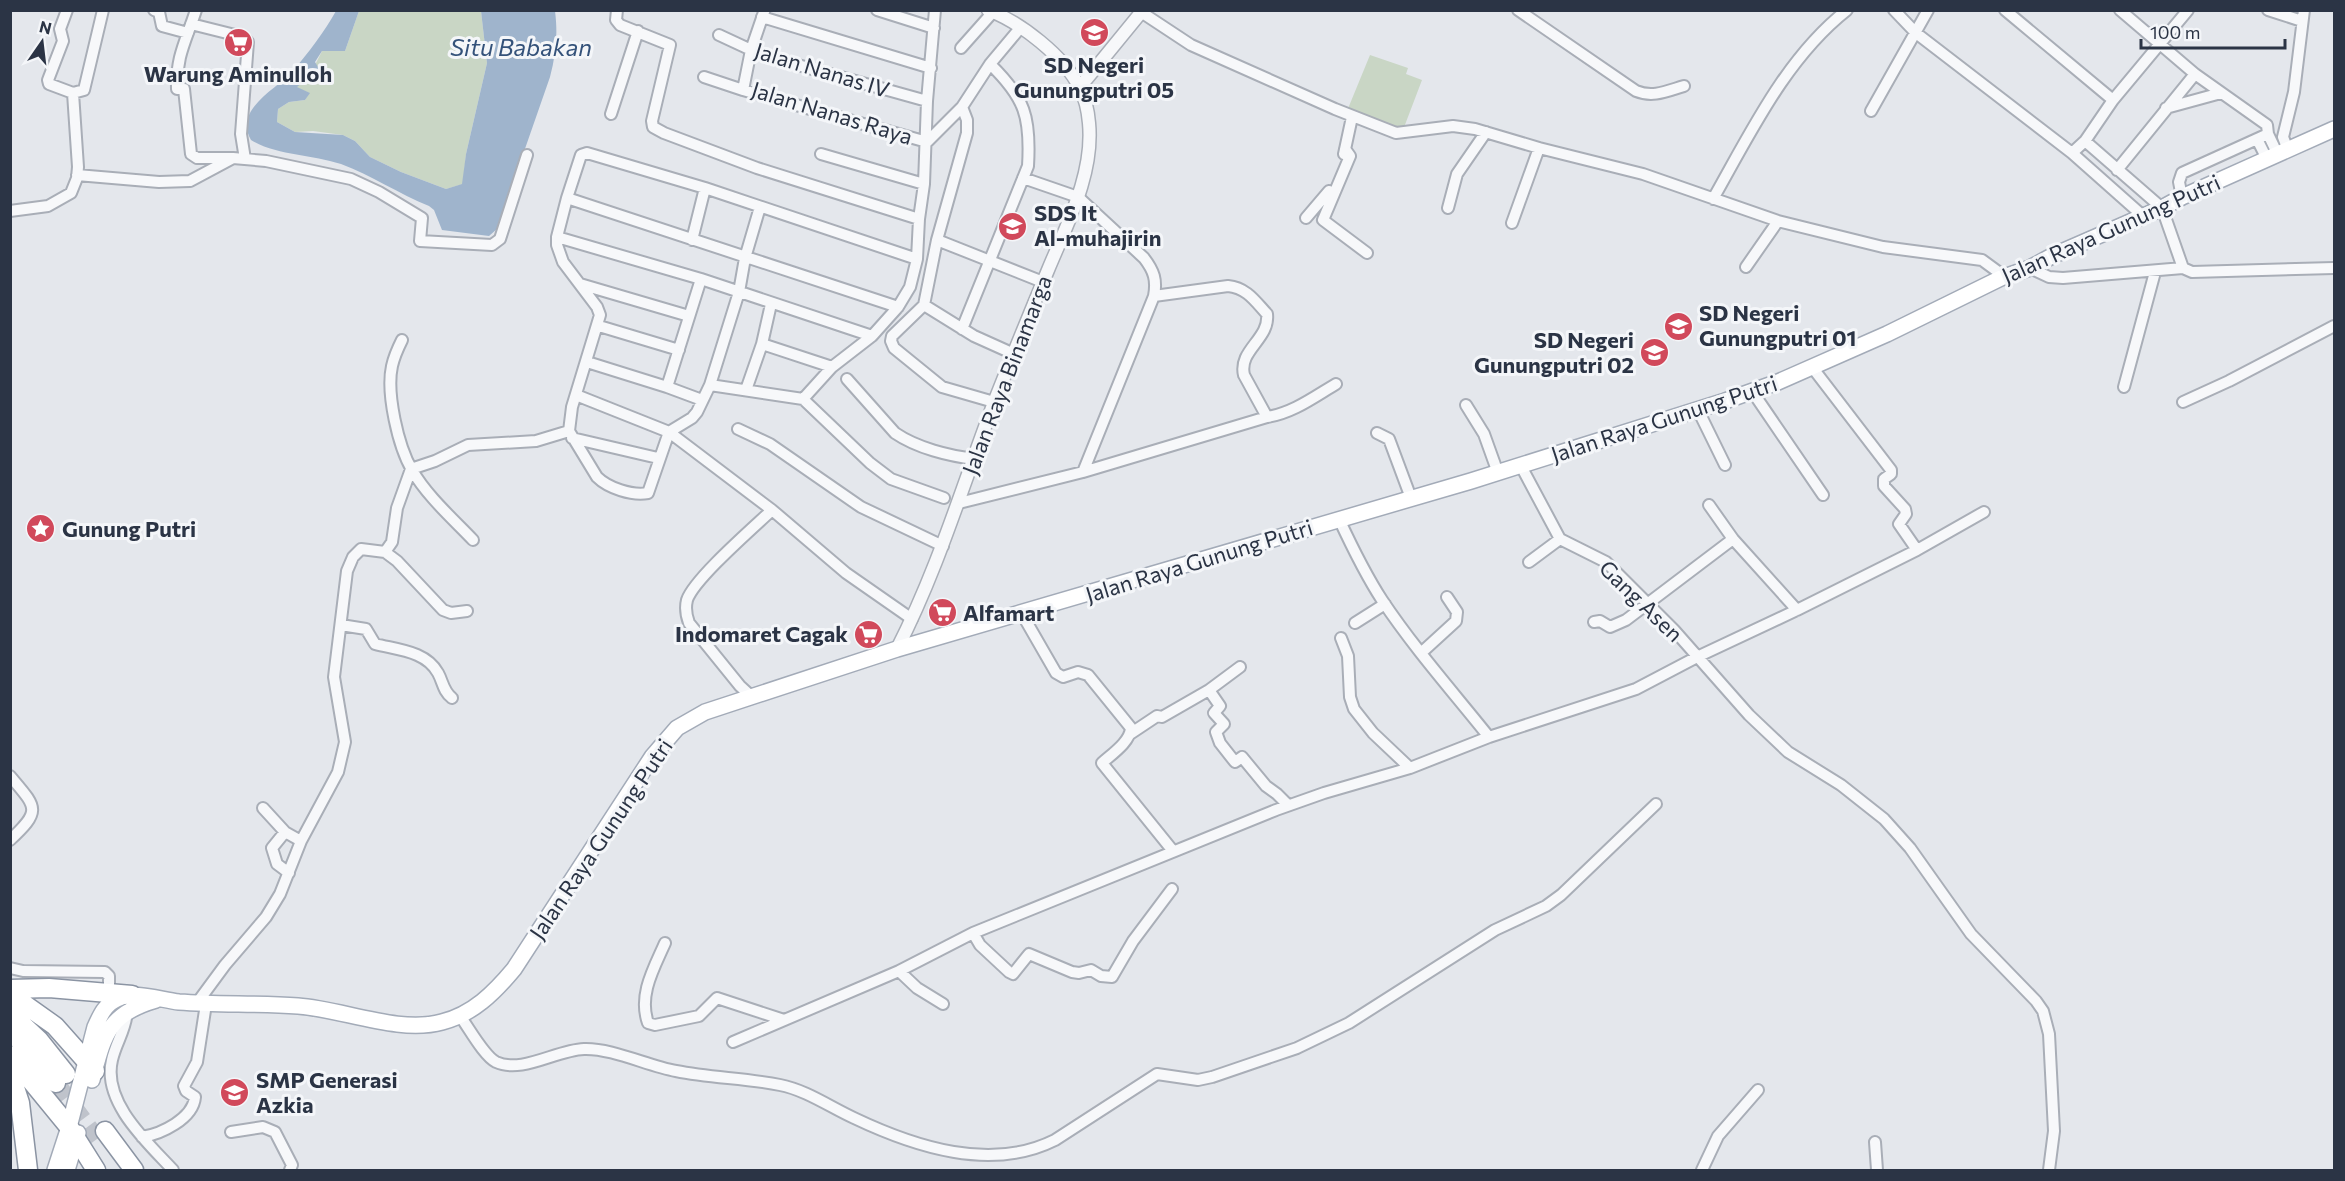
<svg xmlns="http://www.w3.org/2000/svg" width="2345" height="1181" font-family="Commissioner,sans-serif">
  <rect width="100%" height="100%" fill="#e4e7ec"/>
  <path fill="#c9d6c5" d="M359,11H481L487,63L466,154L463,184L446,189L401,172L370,157L355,141L343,135L313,131L295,132L277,122L278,109L289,102L305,100L309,93L296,87L309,77L322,51H345Z
    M1370,55L1408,68L1406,74L1422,80L1403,130L1347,111Z"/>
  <path fill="#9fb4cc" d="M336,11H359L345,51H322L315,62L321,72L309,77L297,87L310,93L305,100L289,102L278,109L277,122L295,132L343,135L355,141L370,157L401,172L446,189L462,184L466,154L487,63L481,11H555C558,34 556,54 550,77L497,229L489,236L442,230L434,210L429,206C399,194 371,175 341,164C311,154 278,156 251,140C233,109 277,89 293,71C308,53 325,31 336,11Z"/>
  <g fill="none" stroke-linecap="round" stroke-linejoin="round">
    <path stroke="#bfc3cb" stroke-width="18" stroke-dasharray="18 9" stroke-linecap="butt" d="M56,1083L97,1139"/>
    <defs>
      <path id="minor" d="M67,10L60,29L63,41L48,80L49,84L73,93
        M154,10L159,12L162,26L188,33
        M196,10C186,41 176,56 177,89H184L191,154L197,158H232
        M617,10L616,20L620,25L670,45L652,121L653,127L664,133L757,168L919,219
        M877,10L934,28
        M1518,10L1636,91C1653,98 1667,91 1684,86
        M1894,10L1916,33L2072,153L2143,216
        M2005,10L2113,100
        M2120,10L2195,74L2267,125L2268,134L2182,173L2179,182L2182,197
        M2268,10L2302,21
        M1141,12L1191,45L1335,109L1396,133L1453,126L1475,129L1539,148L1643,174L1778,221L1883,247L1982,260L1997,271L2001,278
        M762,17L931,68
        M191,24L243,37L248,42L241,134L245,159
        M719,35L762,55L927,101
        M961,48L993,12
        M704,77L743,90L927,142L962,107L990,64L1021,27
        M743,90L751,50L764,12
        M2166,108L2221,93
        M1871,111L1928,10
        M611,114L638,31
        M2268,134L2278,155
        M2257,139L2267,159
        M2085,141L2162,208L2183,268
        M1345,149L1350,156L1323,220L1367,253
        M2288,150L2283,137L2294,92L2304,10
        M2072,153L2085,141L2113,100L2188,10
        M821,154L924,184
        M1344,154L1352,117
        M2117,170L2195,74
        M77,175L159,182L190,181L233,158L266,161L351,179L379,192L422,218L420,241L492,245L500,239L527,155
        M1023,178L1078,197L1144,258C1154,271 1157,280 1154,296L1083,472
        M567,198L898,307
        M1713,199C1751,132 1786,58 1847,10
        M1448,208L1457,174L1486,132
        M10,211L48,206L71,193L77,178L78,167L73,93L84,90L103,10
        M1306,218L1329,191
        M1512,223L1539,148
        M557,237L701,279L872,336
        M692,240L705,188
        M937,240L967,133V120L962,107
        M1746,267L1778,221
        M2030,268L2049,277L2063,278L2183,268L2192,272L2334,268
        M580,284L689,316
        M1154,296L1228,286C1247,288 1255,301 1267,314C1270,339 1238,350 1244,375L1267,417
        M924,305L937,240L1043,282
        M924,305L892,336L891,341L894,348L942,387L994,402
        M924,305L974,336L1014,354
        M599,326L679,350
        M962,329L1028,166C1031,117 1025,98 990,64
        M402,340C398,348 394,357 392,366C386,393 398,446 412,470C427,496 452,518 473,540
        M762,344L832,367
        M587,362L667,387L702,400
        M1812,367L1891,470V474L1884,479V486L1905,509L1906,514L1899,524L1917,550
        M847,379L895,433C917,448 949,456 975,459
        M710,385L803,399L832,367L872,336L898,307L910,287L917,259L919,219L924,184L927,101L935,10
        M667,387L701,279
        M2124,387L2155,272
        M746,390L762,344L771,304
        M1752,391L1823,495
        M576,395L669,432L692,418L697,412L710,385L739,292L745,258L760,207
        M803,399L870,463L891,479L944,498
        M2183,402L2229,381L2334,326
        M1466,405L1484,434L1498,473
        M1698,410L1725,465
        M738,429L770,444L861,507L943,546
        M1377,433L1389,439L1411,498
        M572,438L658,458
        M1521,466L1560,539L1606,562L1674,630L1749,715L1788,752L1841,785L1884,819L1910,848L1971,934L2036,1001L2043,1011L2049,1034L2054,1131L2049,1170
        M411,469L435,461L468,445L536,441L569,431
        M959,503L1083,472L1267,417C1293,413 1314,397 1336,384
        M1339,519C1352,547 1365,574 1382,600C1414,648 1453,692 1489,737
        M1733,539L1797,610
        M385,552L392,542L397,508L411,469
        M1529,562L1560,539
        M1022,614L1056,673L1063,677L1078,672L1088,675L1131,728C1130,742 1112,754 1102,763L1173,851
        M912,619L846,573L772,510L669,432L648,493C632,496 608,488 597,477L569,431L572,407L600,315L597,307L563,262L557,245V237L567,198L581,155L587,153L705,188L917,259
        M1594,622L1600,621L1610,627L1626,620L1733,539L1709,505
        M1355,623L1385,604
        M341,625L366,629L375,644C398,650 426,651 438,673C443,682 443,691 452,698
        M1341,638L1348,656L1350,697L1354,709L1373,733L1410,768
        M1421,653L1456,621L1457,612L1447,597
        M1240,667L1209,690L1220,706L1214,713L1224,724L1216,732L1220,743L1235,762L1242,757L1266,786L1277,794L1288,805
        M752,697L740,686L689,623C686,615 685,608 687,600C694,579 753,528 772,510
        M1130,734L1157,716L1162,717L1209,690
        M10,776C37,808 42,810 10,840
        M263,808L285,832L301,841
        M285,832L272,848L277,864L289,873
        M973,933L980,945L1009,972L1013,974L1029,954L1072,972L1079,973L1091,970L1101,976L1112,977L1133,941L1172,889
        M665,943C654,968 638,995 648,1023L655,1025L699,1016L717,998L784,1020
        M10,968L23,971L105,972L109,976V993
        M899,971L917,988L943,1004
        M197,1003L225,965L266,917L280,894L301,841L338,772L345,742L334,677L347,571L353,557L361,549L385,552L397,561L443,610L451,613L467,611
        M127,1011C126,1030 116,1042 112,1060C102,1102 147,1142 173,1170
        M460,1016C469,1028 484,1056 496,1062C522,1074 556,1050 584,1049C612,1048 648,1066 676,1071C711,1078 746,1078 780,1085C806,1090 830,1107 854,1118C915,1147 991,1172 1055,1140L1157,1074L1198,1080L1212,1077L1297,1048L1349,1023L1495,930L1546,906L1561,895L1656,804
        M733,1042L899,971L973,933L1276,810L1324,793L1410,768L1489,737L1636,689L1697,657L1797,610L1917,550L1984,512
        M231,1132L263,1127L275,1132L292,1165L290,1170
        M142,1137C161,1134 193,1119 195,1097L186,1091L184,1086L197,1062L206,1004
        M1875,1142L1877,1170
        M1702,1170L1718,1136L1758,1090"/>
      <path id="tertiary" d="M1080,87L1143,10
        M897,649C938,569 963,484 995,400C1012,357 1030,313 1048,270C1067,224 1094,174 1089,123C1088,111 1085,98 1080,88C1064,56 1020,22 988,10"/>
      <path id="primary" d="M92,1080C104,1036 107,1014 156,1000
        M55,1170L69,1127L95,1027C100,1016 105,1004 117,999C135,990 160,1000 179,1002C219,1005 258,1003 298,1006C342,1009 399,1034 442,1022C473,1014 494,993 514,969L652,757L677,728L705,712L897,649L1471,481L1725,401L1778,382L1887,334L2001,278L2030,268L2052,256L2162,208L2182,197L2334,129
        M67,1170L78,1133"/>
      <path id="motorway" d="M10,989L49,988L132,995
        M10,994L55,1026L95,1071
        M10,1013L39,1040L66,1074
        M10,1031L29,1050L56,1083
        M10,1055L69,1127L96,1170
        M10,1072L20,1103L28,1170
        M105,1131L134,1170"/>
    </defs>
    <use href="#minor" stroke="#a9aeb7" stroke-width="14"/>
    <use href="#tertiary" stroke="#a9aeb7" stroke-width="15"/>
    <use href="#primary" stroke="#a3abb8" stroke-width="18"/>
    <use href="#motorway" stroke="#8b94a3" stroke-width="21"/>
    <use href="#minor" stroke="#f7f8fa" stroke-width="10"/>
    <use href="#tertiary" stroke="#f7f8fa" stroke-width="12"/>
    <use href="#primary" stroke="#fff" stroke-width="15"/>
    <use href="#motorway" stroke="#fff" stroke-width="18"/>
  </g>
  <defs>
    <symbol id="school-disc" viewBox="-11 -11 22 22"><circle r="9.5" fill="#d1495b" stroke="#f4f6f9"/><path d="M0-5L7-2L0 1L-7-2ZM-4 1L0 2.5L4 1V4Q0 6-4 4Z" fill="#fff"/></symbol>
    <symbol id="supermarket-disc" viewBox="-11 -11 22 22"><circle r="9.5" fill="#d1495b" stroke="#f4f6f9"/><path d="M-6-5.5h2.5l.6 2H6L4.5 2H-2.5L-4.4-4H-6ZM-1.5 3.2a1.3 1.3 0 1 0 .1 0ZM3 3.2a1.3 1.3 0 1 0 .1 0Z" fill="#fff"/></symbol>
    <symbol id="sight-disc" viewBox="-11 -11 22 22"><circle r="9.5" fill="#d1495b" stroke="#f4f6f9"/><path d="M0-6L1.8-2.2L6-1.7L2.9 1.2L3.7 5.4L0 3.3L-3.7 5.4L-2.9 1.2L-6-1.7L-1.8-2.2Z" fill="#fff"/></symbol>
  </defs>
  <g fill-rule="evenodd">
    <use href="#school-disc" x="1078" y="16" width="33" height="33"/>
    <use href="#supermarket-disc" x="222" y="26" width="33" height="33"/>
    <use href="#school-disc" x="996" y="210" width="33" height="33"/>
    <use href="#school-disc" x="1662" y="310" width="33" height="33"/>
    <use href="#school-disc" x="1638" y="336" width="33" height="33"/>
    <use href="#sight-disc" x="24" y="512" width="33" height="33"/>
    <use href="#supermarket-disc" x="926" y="596" width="33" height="33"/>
    <use href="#supermarket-disc" x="852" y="618" width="33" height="33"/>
    <use href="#school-disc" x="218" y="1076" width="33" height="33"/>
  </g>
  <g text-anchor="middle" stroke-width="6" stroke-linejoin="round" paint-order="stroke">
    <g font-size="22" font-weight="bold" fill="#2b3445" stroke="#f4f6f9" text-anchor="start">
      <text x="1094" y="73" text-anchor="middle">SD Negeri<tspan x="1094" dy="25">Gunungputri 05</tspan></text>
      <text x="238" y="82" text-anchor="middle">Warung Aminulloh</text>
      <text x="1034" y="221">SDS It<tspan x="1034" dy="25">Al-muhajirin</tspan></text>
      <text x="1699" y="321">SD Negeri<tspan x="1699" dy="25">Gunungputri 01</tspan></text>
      <text x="1634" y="348" text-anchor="end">SD Negeri<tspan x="1634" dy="25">Gunungputri 02</tspan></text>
      <text x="62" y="537">Gunung Putri</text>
      <text x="963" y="621">Alfamart</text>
      <text x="848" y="642" text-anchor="end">Indomaret Cagak</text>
      <text x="256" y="1088">SMP Generasi<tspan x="256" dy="25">Azkia</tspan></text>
    </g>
    <g font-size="22" fill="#2b3445" stroke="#f4f6f9">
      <text transform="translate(822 70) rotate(17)" y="8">Jalan Nanas IV</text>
      <text transform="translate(832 113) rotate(17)" y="8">Jalan Nanas Raya</text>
      <text transform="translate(2111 229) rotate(-24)" y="8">Jalan Raya Gunung Putri</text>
      <text transform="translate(1007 375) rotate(-69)" y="8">Jalan Raya Binamarga</text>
      <text transform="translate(1664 419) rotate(-18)" y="8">Jalan Raya Gunung Putri</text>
      <text transform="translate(1199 561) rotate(-17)" y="8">Jalan Raya Gunung Putri</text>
      <text transform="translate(1641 601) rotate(44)" y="8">Gang Asen</text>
      <text transform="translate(601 839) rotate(-56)" y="8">Jalan Raya Gunung Putri</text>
    </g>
    <g font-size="24" font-style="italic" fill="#34527a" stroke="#f4f6f9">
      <text x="521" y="56">Situ Babakan</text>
    </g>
  </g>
  <rect width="2345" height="1181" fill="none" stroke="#2b3445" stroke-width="24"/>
  <g transform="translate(42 42) rotate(14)" stroke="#f4f6f9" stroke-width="4.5" paint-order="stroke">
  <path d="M0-4.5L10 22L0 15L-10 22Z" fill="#2b3445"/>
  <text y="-9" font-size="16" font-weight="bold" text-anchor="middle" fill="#2b3445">N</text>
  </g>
  <path d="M2141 39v9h144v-9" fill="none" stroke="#2b3445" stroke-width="3"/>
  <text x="2150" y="39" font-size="18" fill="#2b3445" stroke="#f4f6f9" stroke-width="4.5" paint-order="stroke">100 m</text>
</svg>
